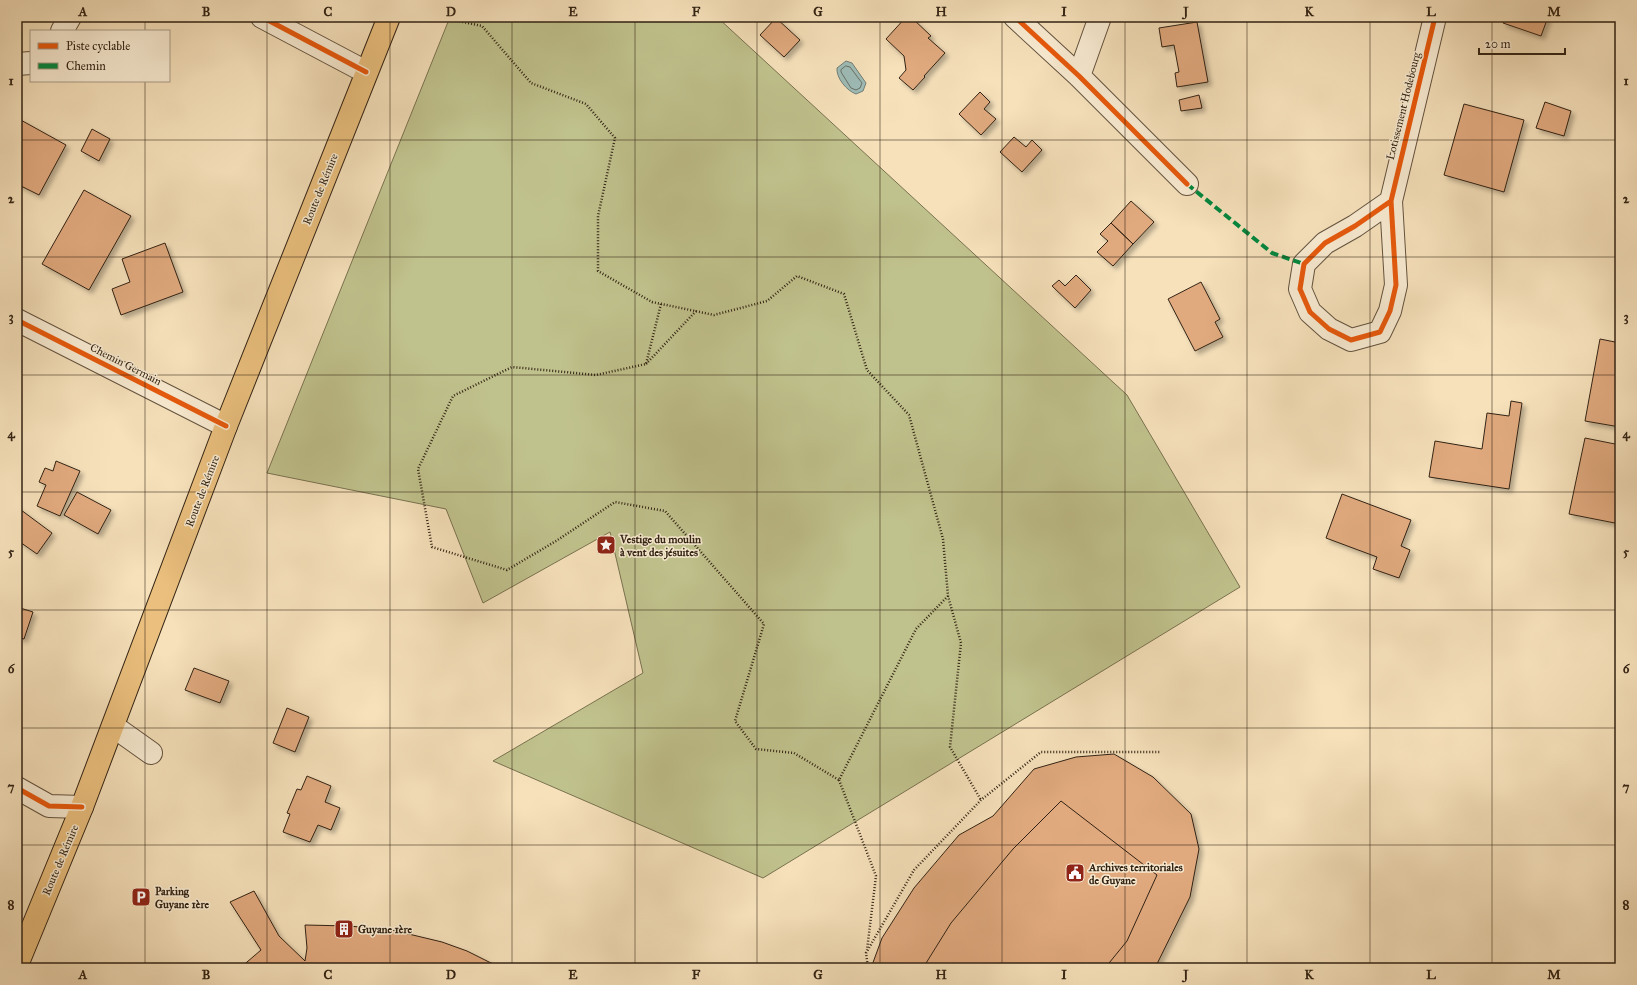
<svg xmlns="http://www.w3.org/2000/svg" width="1637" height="985" font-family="'IM FELL Great Primer',serif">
  <defs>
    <filter id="shadow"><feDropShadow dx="3.5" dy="3.5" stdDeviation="2" flood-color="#0004"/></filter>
  </defs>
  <rect width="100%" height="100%" fill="#f6e1bb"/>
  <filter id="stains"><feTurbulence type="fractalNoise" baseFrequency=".005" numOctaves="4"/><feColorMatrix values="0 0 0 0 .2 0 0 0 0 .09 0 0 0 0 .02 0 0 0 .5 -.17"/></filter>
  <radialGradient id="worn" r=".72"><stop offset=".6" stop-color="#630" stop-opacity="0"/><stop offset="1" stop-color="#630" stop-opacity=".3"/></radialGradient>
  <path fill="#c0c28d" stroke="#797250" d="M450,17H717L1127,395L1240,587L763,878L493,761L643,673L610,532L483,603L446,509L267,473Z"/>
  <path fill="#9ebcb7" stroke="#737f76" d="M846,61L852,63L866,83L863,91L856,94C847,91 836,78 837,68Z"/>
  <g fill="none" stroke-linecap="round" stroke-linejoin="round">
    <path stroke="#687066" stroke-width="1" d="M846,66L850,67L862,83L860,88L856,90L851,88L841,72V70Z"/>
  </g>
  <path fill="#e0a97e" stroke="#322314" filter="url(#shadow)" d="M906,17H911L931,36L928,38L945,53L924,76L925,77L913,90L899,78L906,70L904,56L886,39Z
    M1505,17H1548L1541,36L1503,23Z
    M776,18L800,40L784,57L760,35Z
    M1197,22L1208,82L1177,87L1175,73L1179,72L1174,45L1162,47L1159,28Z
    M980,92L990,102L984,109L996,119L981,135L959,114Z
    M1199,95L1202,108L1181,111L1179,100Z
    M1545,102L1571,111L1564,136L1536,128Z
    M1464,104L1524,120L1504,192L1444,175Z
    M19,119L66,145L39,195L17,184V122Z
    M92,129L110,139L99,161L81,151Z
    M1014,137L1026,147L1032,140L1042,150L1022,172L1000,152Z
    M84,190L131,216L89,290L42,264Z
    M1131,201L1154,222L1133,244L1111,223Z
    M1111,223L1133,244L1113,266L1097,252L1108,241L1100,234Z
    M165,243L183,292L121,315L112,289L130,282L122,259Z
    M1076,275L1091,290L1075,308L1052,286L1059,280L1065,286Z
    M1201,282L1220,319L1215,322L1223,337L1195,351L1168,299Z
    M1600,339L1620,343V427L1585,421Z
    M1511,401L1522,403L1509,489L1429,477L1435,441L1482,449L1487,413L1509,416Z
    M1585,438L1620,445V524L1569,514Z
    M56,461L80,471L60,516L37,506L46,485L39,482L45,468L53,471Z
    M77,492L111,510L98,534L64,515Z
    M1342,494L1411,520L1401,546L1410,550L1399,578L1373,569L1377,557L1326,538Z
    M17,507L52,533L37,554L17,540Z
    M17,607L33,612L24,639L17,637Z
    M194,668L229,681L220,703L185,690Z
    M287,708L309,717L295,752L273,743Z
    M1114,754L1153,777L1191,814L1199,849L1190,897L1155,968H871L882,938L914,888L959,835L993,816L1034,769L1076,757Z
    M307,776L331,786L325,802L340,808L331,830L318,825L310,842L283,832L290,814L287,813L297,789L301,790Z
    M1061,801L1157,875L1127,941L1105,968H923L951,923L1013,849Z
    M254,891L279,936L305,961L307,948L305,925L349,926L392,930L442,942L467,951L501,968H371L327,964L326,968H240L261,950L230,902Z"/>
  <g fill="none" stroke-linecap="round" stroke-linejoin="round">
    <defs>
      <path id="minor" d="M262,17L366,72
        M1015,17L1079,76L1187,184
        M62,31L70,17
        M17,64L31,63
        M1079,76L1100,17
        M1391,201L1355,226L1325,243L1304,264L1300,289L1310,312L1329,329L1351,340L1380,332L1390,311L1396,285L1391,201L1435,17
        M17,320L226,426
        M113,726L151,753
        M17,788L49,806L82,807"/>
      <path id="major" d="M17,965L82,807L226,426L389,17"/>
    </defs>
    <use href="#minor" stroke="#63523e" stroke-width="24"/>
    <use href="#major" stroke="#322314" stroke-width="24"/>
    <path stroke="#322314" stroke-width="2.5" stroke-dasharray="1 2" stroke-linecap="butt" d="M445,17L449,19L482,26L531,83L586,104L615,138L598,216V271L652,302L714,315L767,301L797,276L844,294L867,370L909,415L943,539L948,596L961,643L950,747L981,800
      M661,304L646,364L596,375L512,367L453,396L418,469L432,547L507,570L556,541L615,502L665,511L764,624L735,721L756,749L794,753L839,780L916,629L948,596
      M646,364L696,311
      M839,780L876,876L867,950
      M868,968L866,953L914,870L981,800L1041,752H1160"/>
    <use href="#minor" stroke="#f9ecd3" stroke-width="22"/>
    <use href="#major" stroke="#ebc07e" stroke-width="22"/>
    <path stroke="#00873e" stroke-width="4" stroke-dasharray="8 4" stroke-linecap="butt" d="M1187,184L1272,253L1304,264"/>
    <defs>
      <path id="cycleway" d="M262,17L366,72
        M1015,17L1079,76L1187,184
        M1391,201L1355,226L1325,243L1304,264L1300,289L1310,312L1329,329L1351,340L1380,332L1390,311L1396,285L1391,201L1435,17
        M17,320L226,426
        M17,788L49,806L82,807"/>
    </defs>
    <use href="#cycleway" stroke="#f9ecd3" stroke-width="8"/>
    <use href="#cycleway" stroke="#e8590c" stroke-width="5"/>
  </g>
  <path fill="none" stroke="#322314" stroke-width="1" stroke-opacity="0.55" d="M145,17V31M267,17V968M390,17V968M512,17V968M635,17V968M757,17V968M880,17V968M1002,17V968M1125,17V968M1247,17V968M1370,17V968M1492,17V968M145,81V968M17,140H1620M17,257H1620M17,375H1620M17,492H1620M17,610H1620M17,728H1620M17,845H1620"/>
  <defs>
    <symbol id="sight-square" viewBox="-11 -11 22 22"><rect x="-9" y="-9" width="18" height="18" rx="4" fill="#8f2418" stroke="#f9ecd3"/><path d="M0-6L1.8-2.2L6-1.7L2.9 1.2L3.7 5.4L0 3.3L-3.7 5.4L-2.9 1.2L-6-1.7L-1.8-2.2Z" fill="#fff"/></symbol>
    <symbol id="civic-square" viewBox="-11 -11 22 22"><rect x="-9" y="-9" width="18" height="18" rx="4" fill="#8f2418" stroke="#f9ecd3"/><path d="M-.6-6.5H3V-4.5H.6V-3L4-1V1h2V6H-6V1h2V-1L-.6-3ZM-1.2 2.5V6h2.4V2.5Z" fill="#fff"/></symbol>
    <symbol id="parking-square" viewBox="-11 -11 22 22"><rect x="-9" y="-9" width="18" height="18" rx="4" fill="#8f2418" stroke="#f9ecd3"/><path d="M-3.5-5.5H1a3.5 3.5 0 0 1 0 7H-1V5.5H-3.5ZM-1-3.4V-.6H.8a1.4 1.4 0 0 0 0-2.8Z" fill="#fff"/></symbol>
    <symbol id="building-square" viewBox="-11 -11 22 22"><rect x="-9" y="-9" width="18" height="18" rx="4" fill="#8f2418" stroke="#f9ecd3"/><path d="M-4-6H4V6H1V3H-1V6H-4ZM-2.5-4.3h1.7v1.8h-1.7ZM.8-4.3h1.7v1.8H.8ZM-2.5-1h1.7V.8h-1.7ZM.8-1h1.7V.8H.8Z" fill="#fff"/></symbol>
  </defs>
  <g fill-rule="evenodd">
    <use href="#sight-square" x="595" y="534" width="22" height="22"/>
    <use href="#civic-square" x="1064" y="862" width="22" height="22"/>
    <use href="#parking-square" x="130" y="886" width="22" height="22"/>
    <use href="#building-square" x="333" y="918" width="22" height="22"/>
  </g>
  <g text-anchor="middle" stroke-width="3" stroke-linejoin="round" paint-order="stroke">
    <g font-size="11" fill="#322314" stroke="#f9ecd3">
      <text transform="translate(1403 106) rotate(-76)" y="4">Lotissement Hodebourg</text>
      <text transform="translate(320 189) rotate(-68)" y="4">Route de Rémire</text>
      <text transform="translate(126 364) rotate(27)" y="4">Chemin Germain</text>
      <text transform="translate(202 491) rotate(-69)" y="4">Route de Rémire</text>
      <text transform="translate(60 860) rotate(-67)" y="4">Route de Rémire</text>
    </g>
    <g font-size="11" font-weight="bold" fill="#322314" stroke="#f9ecd3" text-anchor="start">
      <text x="620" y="543">Vestige du moulin<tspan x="620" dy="13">à vent des jésuites</tspan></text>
      <text x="1089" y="871">Archives territoriales<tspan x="1089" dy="13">de Guyane</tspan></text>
      <text x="155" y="895">Parking<tspan x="155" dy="13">Guyane 1ère</tspan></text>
      <text x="358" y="933">Guyane 1ère</text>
    </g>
  </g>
  <rect width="1637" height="985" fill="none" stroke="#f6e1bb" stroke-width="44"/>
  <rect x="30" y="30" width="140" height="52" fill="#f9ecd3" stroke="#a99c87"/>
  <rect x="38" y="43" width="20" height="6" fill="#e8590c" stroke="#a99c87"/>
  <text x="66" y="50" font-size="12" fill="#322314">Piste cyclable</text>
  <rect x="38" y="63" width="20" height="6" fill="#00873e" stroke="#a99c87"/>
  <text x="66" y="70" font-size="12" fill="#322314">Chemin</text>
  <path d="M1479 48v6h86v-6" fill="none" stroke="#322314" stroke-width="2"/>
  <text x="1485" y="48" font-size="12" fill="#322314" stroke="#f9ecd3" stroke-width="3" paint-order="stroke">20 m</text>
  <rect x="22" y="22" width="1593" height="941" fill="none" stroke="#322314" stroke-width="1.5"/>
  <g font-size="13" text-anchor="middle" font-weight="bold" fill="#322314">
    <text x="83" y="16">A</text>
    <text x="206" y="16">B</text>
    <text x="328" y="16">C</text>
    <text x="451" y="16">D</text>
    <text x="573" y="16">E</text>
    <text x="696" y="16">F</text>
    <text x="818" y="16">G</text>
    <text x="941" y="16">H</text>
    <text x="1064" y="16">I</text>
    <text x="1186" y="16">J</text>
    <text x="1309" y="16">K</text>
    <text x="1431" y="16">L</text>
    <text x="1554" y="16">M</text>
    <text x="11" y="85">1</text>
    <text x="1626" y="85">1</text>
    <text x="11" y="203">2</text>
    <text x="1626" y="203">2</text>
    <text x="11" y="321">3</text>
    <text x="1626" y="321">3</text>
    <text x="11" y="438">4</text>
    <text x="1626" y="438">4</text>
    <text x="11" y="556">5</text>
    <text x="1626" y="556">5</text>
    <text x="11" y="673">6</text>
    <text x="1626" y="673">6</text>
    <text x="11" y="791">7</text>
    <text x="1626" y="791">7</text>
    <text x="11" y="909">8</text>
    <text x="1626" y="909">8</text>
    <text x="83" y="979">A</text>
    <text x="206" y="979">B</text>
    <text x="328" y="979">C</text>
    <text x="451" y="979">D</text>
    <text x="573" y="979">E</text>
    <text x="696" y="979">F</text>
    <text x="818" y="979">G</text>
    <text x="941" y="979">H</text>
    <text x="1064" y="979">I</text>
    <text x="1186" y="979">J</text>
    <text x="1309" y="979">K</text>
    <text x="1431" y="979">L</text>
    <text x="1554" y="979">M</text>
  </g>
  <rect width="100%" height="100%" filter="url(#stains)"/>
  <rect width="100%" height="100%" fill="url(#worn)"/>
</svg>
